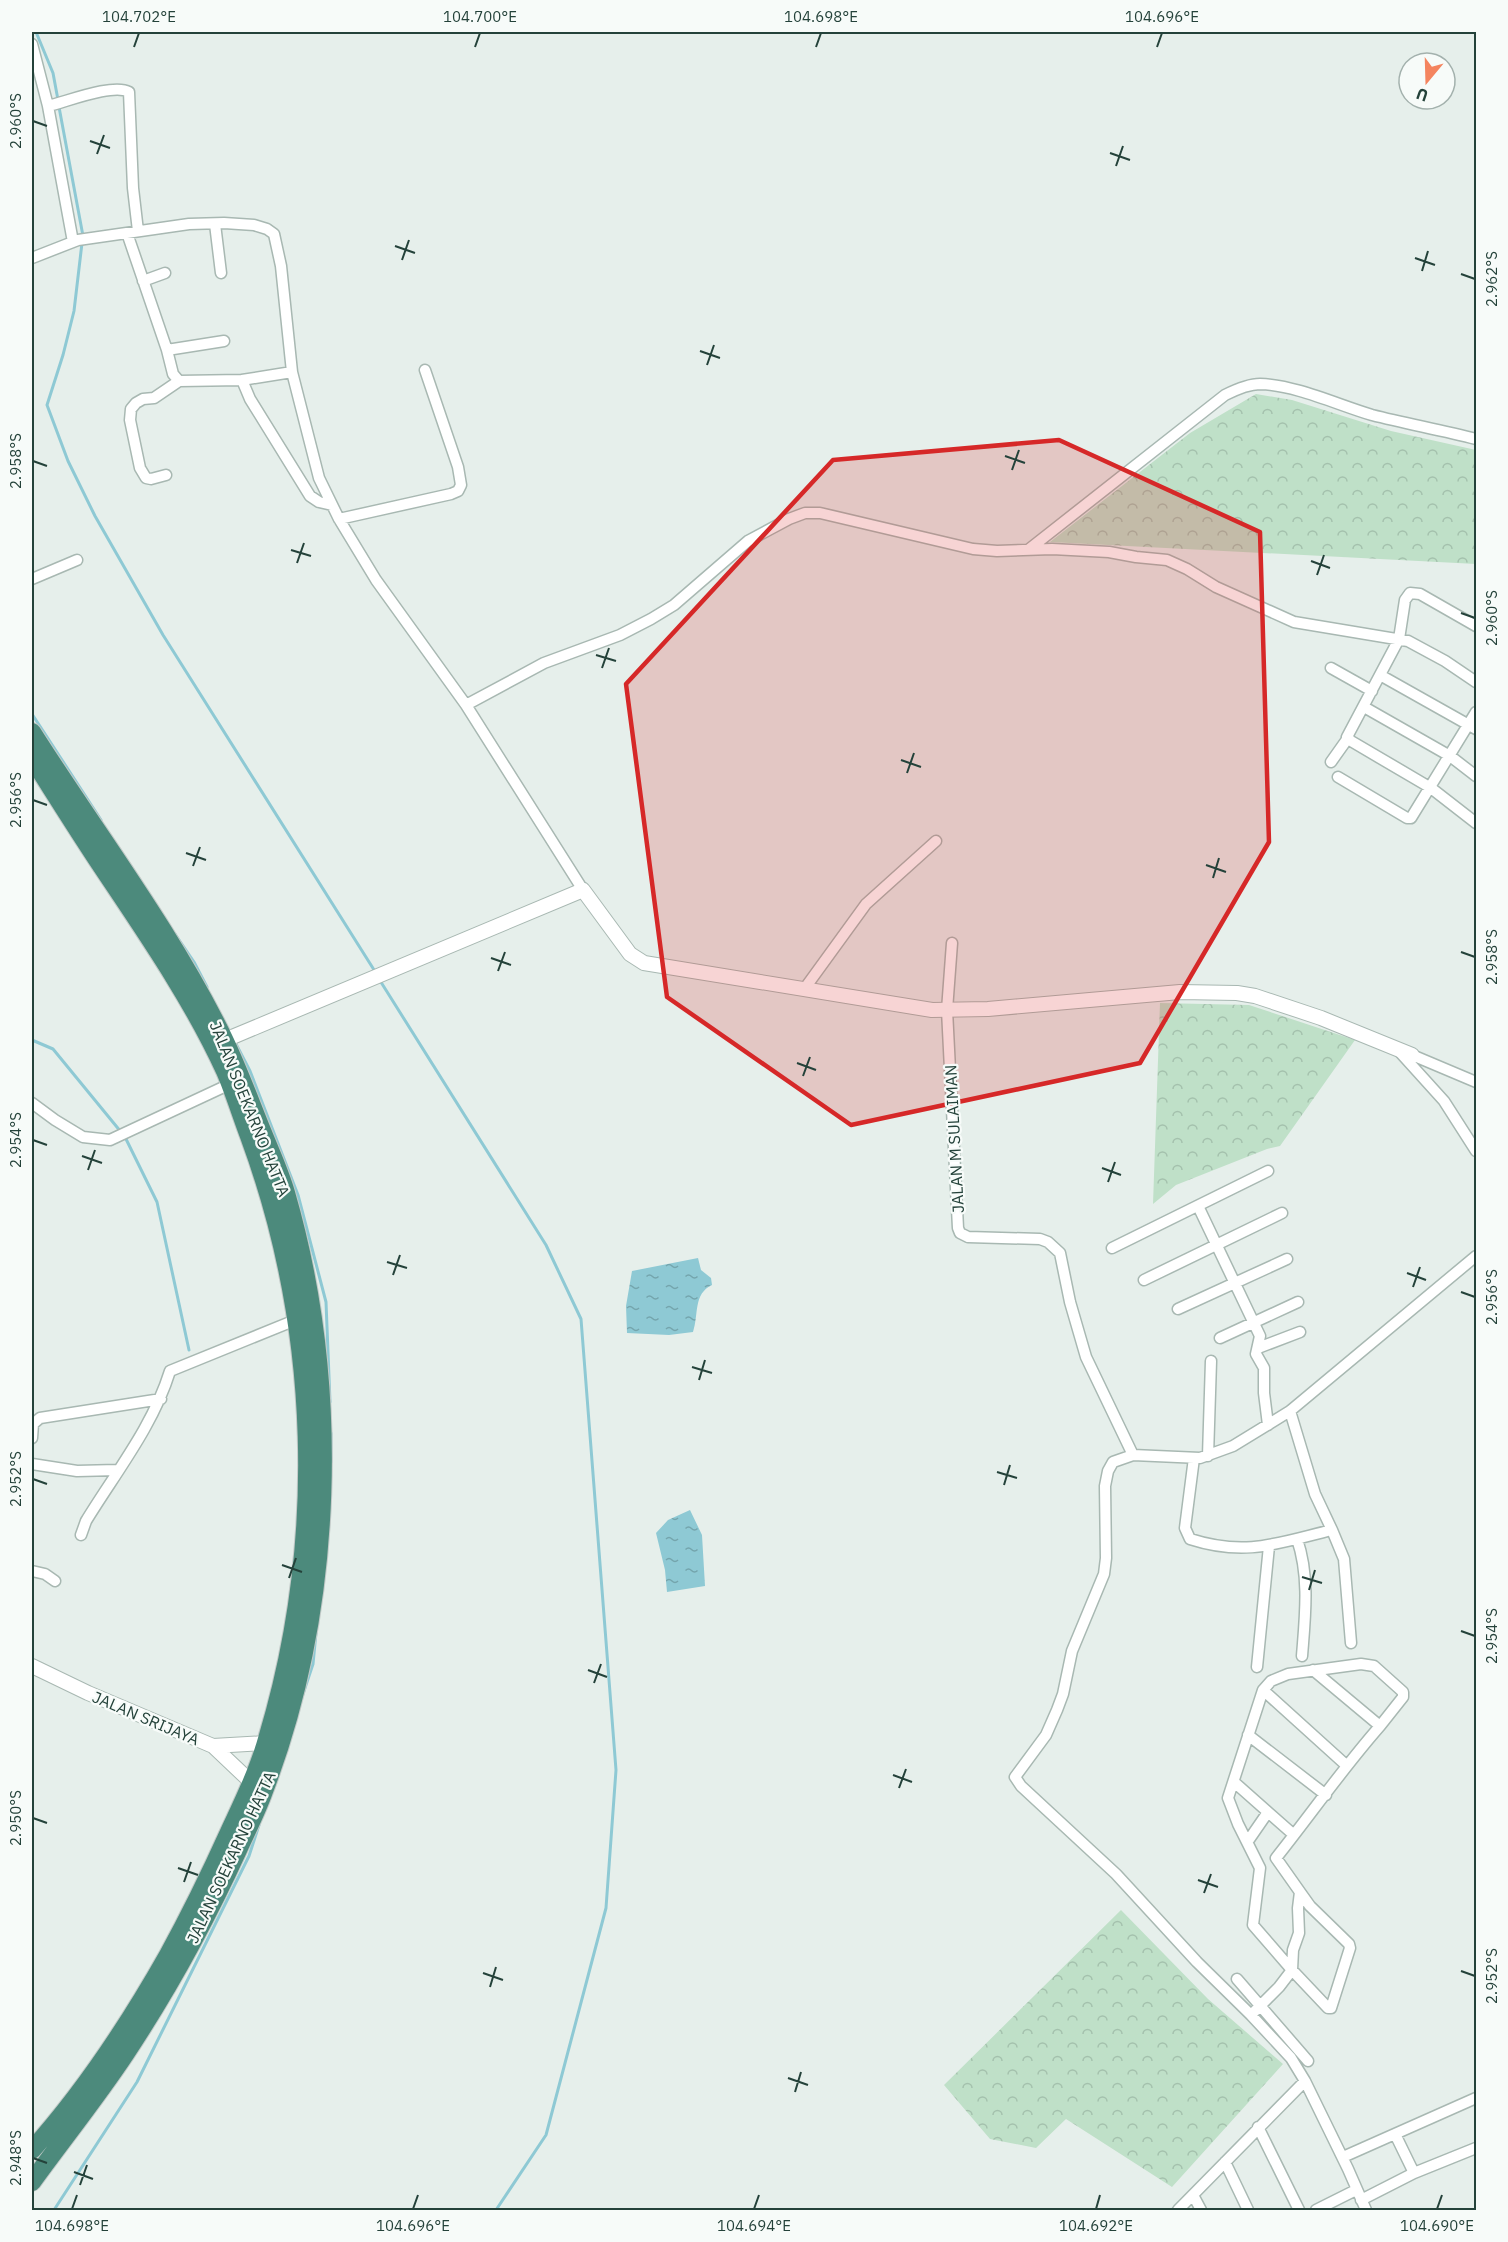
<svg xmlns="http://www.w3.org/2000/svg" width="1508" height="2242" font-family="'IBM Plex Sans',sans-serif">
  <defs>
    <pattern id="forest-crowns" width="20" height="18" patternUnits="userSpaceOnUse" patternTransform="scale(1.5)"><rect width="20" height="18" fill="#bfe0c8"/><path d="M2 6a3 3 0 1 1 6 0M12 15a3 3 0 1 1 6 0" fill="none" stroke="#a4c1ad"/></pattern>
    <pattern id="water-ripples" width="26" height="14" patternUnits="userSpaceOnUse" patternTransform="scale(1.5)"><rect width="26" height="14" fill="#8ec9d4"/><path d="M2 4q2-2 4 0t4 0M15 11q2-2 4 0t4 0" fill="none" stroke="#74a5ad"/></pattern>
  </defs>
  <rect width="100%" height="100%" fill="#e6efeb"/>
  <path fill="url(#forest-crowns)" d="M1256,394L1292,400L1391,431L1476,450V564L1050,542L1190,433Z
    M1160,1003L1249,1005L1355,1040L1280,1146L1267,1149L1176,1185L1153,1204Z
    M1121,1910L1208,1999L1283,2064L1172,2187L1066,2119L1036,2148L990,2139L944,2085Z"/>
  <path fill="url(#water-ripples)" d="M698,1258L701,1270L711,1278L712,1285C693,1294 699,1314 693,1332L669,1335L627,1333L626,1306L632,1271Z
    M690,1510L702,1535L705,1586L667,1592L665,1570L656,1533L668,1520Z"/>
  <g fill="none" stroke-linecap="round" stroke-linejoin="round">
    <path stroke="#8ec9d4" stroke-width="3" d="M36,32L53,73L58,100
      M59,107L83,236
      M82,243L74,311L63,355L47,405L68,461L95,516L163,635L376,973
      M32,714L101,820
      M175,934L194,962L207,987
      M379,979L546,1245L581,1319L616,1770L606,1908L546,2135L496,2210
      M32,1040L53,1049L121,1132
      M236,1044L250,1071L298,1195L326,1302L330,1402
      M125,1137L157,1202L189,1350
      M331,1462V1433
      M301,1700L313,1664L316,1633
      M54,2210L137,2082L249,1856L259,1825"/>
    <defs>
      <path id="minor" d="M32,44L48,106L73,242
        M48,106C66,102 113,83 129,92L133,188L138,231
        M215,224L221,273
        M127,233L167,350L173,374L179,381
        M32,258L78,240L189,224L224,223L254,225L267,229L274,234L281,266L292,372L319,478L339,519L376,580L466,705L583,890
        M143,281L165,273
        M167,350L224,341
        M242,380L292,372
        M166,475L151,479L146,478L140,468L130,420L131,409L136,403L143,399L154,398L179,381L242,380L250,399L310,496L319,502L332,505
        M339,519L451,494L458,491L461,485L458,467L425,370
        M1028,550L1225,395C1235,390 1248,384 1260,384C1296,385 1338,405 1372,415C1407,424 1442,430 1476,439
        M32,579L77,560
        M1476,626L1420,594L1410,593L1405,600L1399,639L1347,737L1351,741L1431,788L1476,823
        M1331,668L1372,691
        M1380,675L1476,729
        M466,705L544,663L620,635L651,619L674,605L748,541L789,519L805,513H820L973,549L997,551L1052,549L1109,552L1136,557L1167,560L1187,569L1216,587L1294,622L1408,641L1445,661L1476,682
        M1364,707L1450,756L1476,776
        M1331,762L1348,738
        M1338,777L1407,818H1411L1476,712
        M952,943L947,1010L958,1228L960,1233L968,1237L1040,1239L1048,1242L1060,1253L1070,1302L1086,1357L1133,1455
        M805,988L866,904L936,841
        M1397,1049L1444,1101L1476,1151
        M1412,1055L1476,1082
        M32,1103L55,1120L83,1137L110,1140L230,1084
        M1198,1206L1260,1336L1256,1354L1264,1368V1393L1268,1425
        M1112,1248L1268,1171
        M1144,1280L1282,1213
        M1178,1309L1287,1259
        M1220,1338L1298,1302
        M1258,1348L1300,1332
        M32,1438L33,1424L40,1418L161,1399
        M1208,1456L1211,1361
        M1194,1458L1185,1528L1190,1539C1246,1557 1278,1543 1332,1530L1315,1494L1290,1411
        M32,1464L77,1471L117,1470
        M1332,1530L1344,1559L1351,1643
        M81,1535L86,1521C116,1472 153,1426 170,1371L298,1319
        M1297,1539C1310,1577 1305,1617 1302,1656
        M32,1571L45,1574L55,1581
        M1257,1667L1269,1546
        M1263,1690L1228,1798L1238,1824L1260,1868L1253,1925L1292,1970L1328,2008H1331L1350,1948L1349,1944L1310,1906L1300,1892
        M1248,1735L1326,1795
        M1346,1765L1263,1690L1271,1681L1288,1674L1361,1664L1374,1666L1403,1692V1697L1380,1726
        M1234,1782L1294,1835
        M1248,1841L1268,1812
        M1237,1979L1308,2061
        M1251,2015L1279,1987L1292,1970L1293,1950L1299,1933L1298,1908L1300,1892L1276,1858C1311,1814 1343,1768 1380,1726L1313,1670
        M1258,2127L1299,2210
        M1395,2134L1414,2173
        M1343,2157L1476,2098
        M1225,2162L1248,2210
        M1193,2195L1201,2210
        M1361,2200L1414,2173L1476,2148
        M1178,2210L1305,2081
        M1316,2210L1356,2190
        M1366,2210L1348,2169L1305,2081L1291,2058L1251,2015L1197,1962L1116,1874L1021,1786L1015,1777L1046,1735L1057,1710L1063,1694L1072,1651L1104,1574L1106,1558L1105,1486L1108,1471L1113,1462L1133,1455L1200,1458L1233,1446L1290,1411L1476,1256"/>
      <path id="tertiary" d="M225,1040L583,890L630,954L644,963L932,1010L988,1009L1180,992L1237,993L1255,996L1321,1018L1412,1055
        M32,1666L88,1693L213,1746L266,1743
        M213,1746L251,1782"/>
      <path id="trunk" d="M32,732C96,833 170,929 223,1037C238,1068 250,1101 263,1133C271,1153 280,1172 286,1193C341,1384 335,1605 264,1791C257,1811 247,1830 238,1850C206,1920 169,1988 126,2053C97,2097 63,2139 32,2182
        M32,758C55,794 78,831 102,867C146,933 192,999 225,1071C234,1092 241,1115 249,1136C320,1329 326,1543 267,1739C258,1771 243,1802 229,1832C210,1874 190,1915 168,1955C129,2024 84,2092 32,2150"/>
    </defs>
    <use href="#minor" stroke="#a8b8b2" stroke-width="13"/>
    <use href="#tertiary" stroke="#a8b8b2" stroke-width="16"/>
    <use href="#trunk" stroke="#c2cac8" stroke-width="20"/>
    <use href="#minor" stroke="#fff" stroke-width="10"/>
    <use href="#tertiary" stroke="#fff" stroke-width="14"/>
    <use href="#trunk" stroke="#4c8a7c" stroke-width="18"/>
  </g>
  <path fill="#d62828" fill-opacity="0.2" stroke="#d62828" stroke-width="4.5" stroke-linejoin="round" d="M1059,440L1260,532L1269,842L1140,1063L851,1125L667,997L626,684L833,460Z"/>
  <path fill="none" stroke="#24423a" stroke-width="2" d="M134,47L139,33M475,47L480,33M816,47L821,33M1157,47L1162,33M33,121L47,126M90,141L110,148M1110,153L1130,160M97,154L104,135M1116,166L1123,146M395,246L415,253M1415,258L1435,265M402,260L409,240M1422,271L1428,251M1461,274L1475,279M700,351L720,358M707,365L714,345M1005,456L1025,463M33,461L47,466M1012,470L1019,450M291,550L311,556M1311,561L1330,568M297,563L304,543M1317,575L1324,555M1461,613L1475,618M596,655L616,661M602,668L609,648M901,760L921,767M907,773L914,753M33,800L47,805M186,853L206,860M1206,865L1226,872M193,866L200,847M1213,878L1219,858M1461,952L1475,957M491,958L511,965M498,971L505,952M797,1063L816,1070M803,1076L810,1057M33,1140L47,1145M82,1156L102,1163M1102,1168L1121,1175M88,1170L95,1150M1108,1182L1115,1162M387,1262L407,1268M1407,1273L1426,1280M393,1275L400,1255M1413,1287L1420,1267M1461,1292L1475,1297M692,1367L712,1373M699,1380L705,1360M997,1472L1017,1478M33,1479L47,1484M1004,1485L1010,1465M282,1565L302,1572M1302,1577L1322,1583M289,1578L296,1558M1309,1590L1315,1570M1461,1631L1475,1636M588,1670L607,1677M594,1683L601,1664M893,1775L912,1782M899,1788L906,1769M33,1818L47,1823M178,1868L198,1875M1198,1880L1218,1887M184,1882L191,1862M1204,1893L1211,1874M1461,1971L1475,1976M483,1973L503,1980M490,1987L496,1967M788,2078L808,2085M795,2092L801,2072M33,2158L47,2163M74,2172L93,2179M80,2185L87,2165M72,2209L77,2195M413,2209L418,2195M754,2209L759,2195M1096,2209L1100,2195M1437,2209L1442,2195"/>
  <g text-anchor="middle" stroke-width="4.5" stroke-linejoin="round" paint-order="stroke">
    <g font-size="16" fill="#24423a" stroke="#f7fbf9">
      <text transform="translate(250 1109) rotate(68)" y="6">JALAN SOEKARNO HATTA</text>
      <text transform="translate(954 1139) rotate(-93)" y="6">JALAN M SULAIMAN</text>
      <text transform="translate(146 1718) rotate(23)" y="6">JALAN SRIJAYA</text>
      <text transform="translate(231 1857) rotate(-65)" y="6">JALAN SOEKARNO HATTA</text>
    </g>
  </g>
  <rect width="1508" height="2242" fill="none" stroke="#f7fbf9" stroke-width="66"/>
  <g transform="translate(1427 81) rotate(199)"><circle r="28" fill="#f7fbf9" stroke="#a3b1ad" stroke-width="1.5"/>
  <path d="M0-4.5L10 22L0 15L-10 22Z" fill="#f4845f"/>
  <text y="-9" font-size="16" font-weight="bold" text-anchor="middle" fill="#24423a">U</text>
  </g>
  <rect x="33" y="33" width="1442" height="2176" fill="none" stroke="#24423a" stroke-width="2"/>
  <g font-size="15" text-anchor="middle" fill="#24423a">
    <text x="139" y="22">104.702°E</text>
    <text x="480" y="22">104.700°E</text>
    <text x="821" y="22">104.698°E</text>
    <text x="1162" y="22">104.696°E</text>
    <text transform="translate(16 121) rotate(-90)" y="5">2.960°S</text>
    <text transform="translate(1492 279) rotate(-90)" y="5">2.962°S</text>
    <text transform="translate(16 461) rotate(-90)" y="5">2.958°S</text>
    <text transform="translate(1492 618) rotate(-90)" y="5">2.960°S</text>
    <text transform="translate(16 800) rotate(-90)" y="5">2.956°S</text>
    <text transform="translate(1492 957) rotate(-90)" y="5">2.958°S</text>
    <text transform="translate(16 1140) rotate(-90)" y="5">2.954°S</text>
    <text transform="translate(1492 1297) rotate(-90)" y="5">2.956°S</text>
    <text transform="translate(16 1479) rotate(-90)" y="5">2.952°S</text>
    <text transform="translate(1492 1636) rotate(-90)" y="5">2.954°S</text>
    <text transform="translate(16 1818) rotate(-90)" y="5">2.950°S</text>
    <text transform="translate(1492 1976) rotate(-90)" y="5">2.952°S</text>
    <text transform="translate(16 2158) rotate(-90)" y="5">2.948°S</text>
    <text x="72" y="2231">104.698°E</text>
    <text x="413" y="2231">104.696°E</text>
    <text x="754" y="2231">104.694°E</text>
    <text x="1096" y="2231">104.692°E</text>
    <text x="1437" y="2231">104.690°E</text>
  </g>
</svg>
